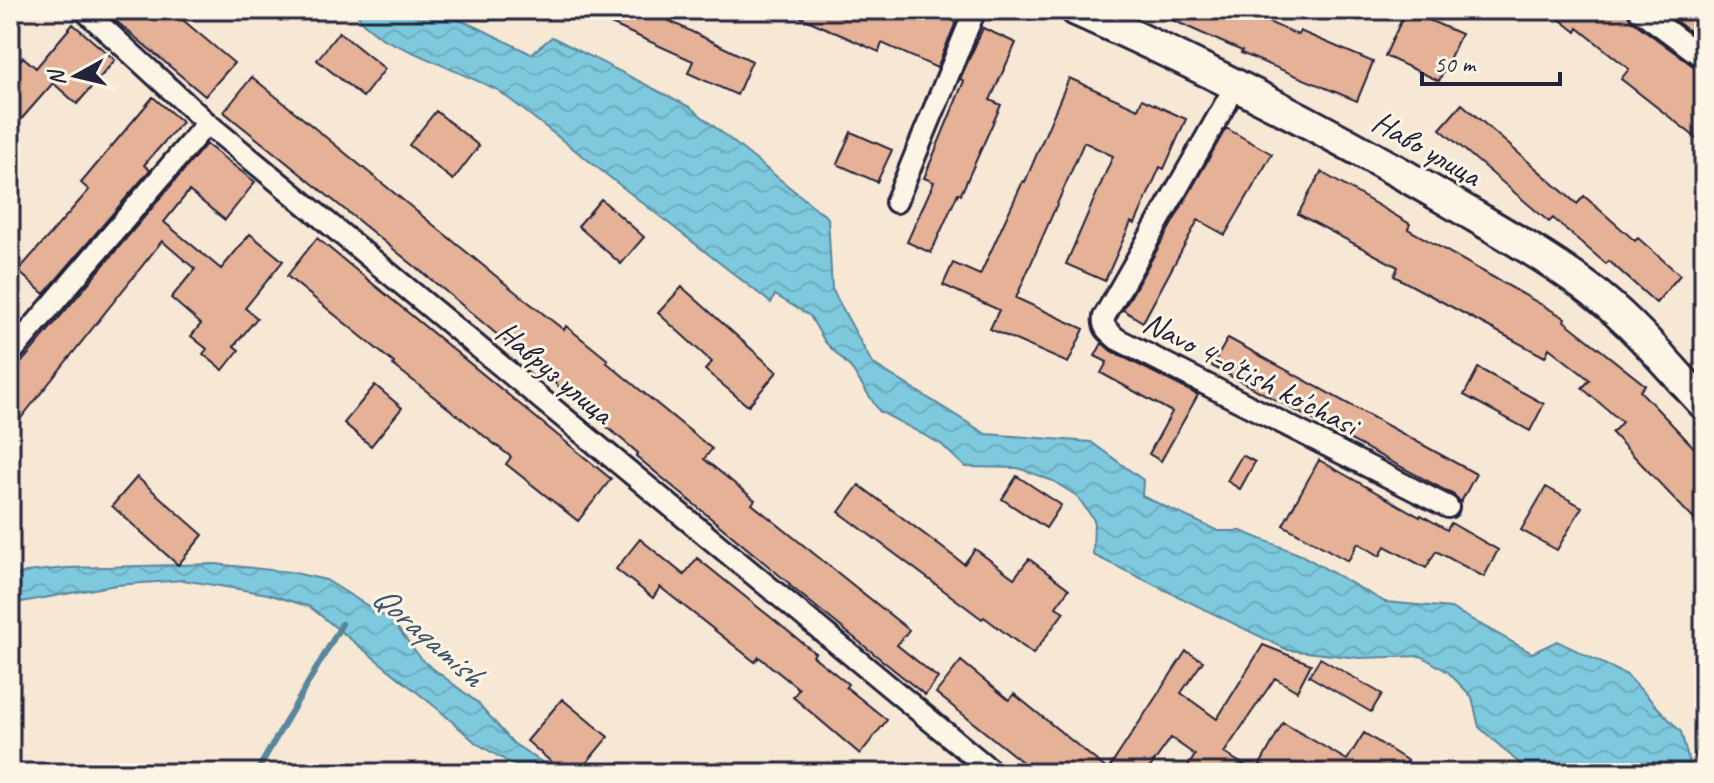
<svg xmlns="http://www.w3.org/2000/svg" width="1714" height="783" font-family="Caveat,sans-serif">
  <defs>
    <pattern id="water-waves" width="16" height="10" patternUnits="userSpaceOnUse" patternTransform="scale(2)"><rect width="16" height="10" fill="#7ec9dd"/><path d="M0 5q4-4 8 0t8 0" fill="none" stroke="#6dacbf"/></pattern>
  </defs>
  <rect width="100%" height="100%" fill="#f7e7d5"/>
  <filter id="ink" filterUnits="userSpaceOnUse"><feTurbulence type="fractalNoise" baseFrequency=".0125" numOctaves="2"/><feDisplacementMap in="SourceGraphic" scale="16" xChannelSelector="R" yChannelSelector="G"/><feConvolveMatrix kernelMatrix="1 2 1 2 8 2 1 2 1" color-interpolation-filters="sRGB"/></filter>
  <g filter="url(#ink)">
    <path fill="url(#water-waves)" stroke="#59869c" stroke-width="2" d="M355,10H434L479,28L531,54L552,37L690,107L828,218L832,289L872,363L986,434L1091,442L1143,480L1142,496L1218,531H1241L1301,555L1385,602L1451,608L1532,653L1557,641L1627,675L1681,732L1692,773H1530L1479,727L1472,697L1448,672L1421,656L1359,658L1288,650L1093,555L1094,520L1077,496L1053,481L1018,468L965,467L941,444L879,411L851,368L825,342L810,316L775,295L771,303L498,90L383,39L363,23Z
      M215,564L290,572L326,580L392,621L423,661L478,703L513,743L558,773H527L476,743L438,709L310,607L268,594L183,580L116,585L10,604V578L26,572L67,568Z"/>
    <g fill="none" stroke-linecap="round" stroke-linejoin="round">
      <path stroke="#59869c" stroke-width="6" d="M256,773L342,624"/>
    </g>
    <path fill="#e5b197" stroke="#22223b" stroke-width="2" d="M103,10H171L234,63L205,96Z
      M580,10H647L752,61L737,95L688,73L693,61Z
      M785,10H929L956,22L937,68L882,43L879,52Z
      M1150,10H1241L1298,35L1300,31L1373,62L1357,101L1241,53L1242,51Z
      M1406,10L1461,34L1439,81L1385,56Z
      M1548,10H1626L1631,20L1696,68L1704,71V144L1621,79L1629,69L1578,28L1576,32Z
      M1661,10H1704V42Z
      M73,24L115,60L77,104L53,83L10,132V72L23,57L36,68Z
      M983,28L1016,43L990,100L1001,105L961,194L958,193L931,253L907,242L934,182L924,178L964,81L960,79Z
      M339,32L385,69L363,97L317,60Z
      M252,77L518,294L564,330L566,326L608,360L606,362L712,449L704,459L755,500L752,504L909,630L897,645L938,678L925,695L789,585L790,584L636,456L638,453L444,290L224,112Z
      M1069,78L1138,109L1142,99L1186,119L1164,169L1160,167L1135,224L1131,222L1105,281L1066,264L1113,156L1084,142L1016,298L1084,329L1068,363L990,329L999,310L943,285L953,263L980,275L1023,181L1025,182Z
      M153,97L182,122L144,165L150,170L44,294L18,271L89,190L81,183Z
      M1462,104L1577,204L1584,196L1635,241L1638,238L1680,275L1656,303L1609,261L1606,264L1553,218L1549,222L1440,129Z
      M436,111L479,146L453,180L409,145Z
      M1226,128L1272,154L1225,235L1198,220L1143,322L1123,310Z
      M851,132L892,150L877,182L837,164Z
      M206,144L255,182L225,220L189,191L164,222L221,269L250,234L283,261L245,308L257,318L234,346L239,350L223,370L203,354L207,349L191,336L201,324L171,298L195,269L162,241L10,432V376Z
      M1321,172L1410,224L1408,229L1565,318L1564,321L1645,385L1640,391L1704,458V530L1612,433L1622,422L1582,388L1590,380L1549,348L1545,357L1489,327L1394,276L1398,267L1298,214Z
      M601,199L644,237L621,264L578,226Z
      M317,238L611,479L578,521L506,464L511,457L393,365L394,363L287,276Z
      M682,287L777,372L748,406L705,370L712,362L658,313Z
      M1228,338L1476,474L1461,502L1454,495L1212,366Z
      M1102,343L1111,351L1198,395L1161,461L1149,454L1172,412L1101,373L1107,362L1095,356Z
      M1478,368L1544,404L1530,431L1464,395Z
      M375,385L402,408L371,446L344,423Z
      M1242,455L1255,462L1240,489L1227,481Z
      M1319,460L1420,517L1421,515L1447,530L1451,523L1498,550L1484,577L1436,551L1426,568L1385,546L1380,556L1358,543L1348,561L1283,525Z
      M1017,476L1061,505L1046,528L1002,499Z
      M137,477L203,535L178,565L112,506Z
      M859,485L964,564L975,549L1014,578L1029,559L1069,589L1056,607L1064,612L1033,654L984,617L982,619L839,512Z
      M1546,487L1582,507L1557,550L1521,530Z
      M640,539L684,575L697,558L815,653L813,656L848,684L846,687L887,720L860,754L793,697L799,689L759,657L755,662L660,587L653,598L616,569Z
      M1263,645L1311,664L1297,691L1275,678L1224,753L1256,772L1283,723L1347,760L1364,733L1408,761L1400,773H1184L1195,755L1171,738L1146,773H1036L936,693L961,661L1009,700L1014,694L1108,770L1186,651L1203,661L1181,693L1217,719Z
      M1320,658L1382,694L1371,712L1309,676Z
      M562,699L608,737L578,773H564L527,741Z"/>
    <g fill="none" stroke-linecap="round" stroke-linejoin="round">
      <defs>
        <path id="street" d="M84,10L207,123L994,773
          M1639,10L1704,58
          M1235,87L1104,317C1102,328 1109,332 1117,339L1448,507
          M896,202L975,10
          M10,354L207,123"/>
        <path id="secondary" d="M1076,10C1204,66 1329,131 1449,201C1499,231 1552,259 1598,296C1637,327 1670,368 1704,404"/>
      </defs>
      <use href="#street" stroke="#22223b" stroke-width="26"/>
      <use href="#secondary" stroke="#22223b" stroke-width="36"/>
      <use href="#street" stroke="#fcf5e5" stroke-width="20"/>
      <use href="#secondary" stroke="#fcf5e5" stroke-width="30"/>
    </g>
  </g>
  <g text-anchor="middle" stroke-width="6" stroke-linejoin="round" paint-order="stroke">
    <g font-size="32" fill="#22223b" stroke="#fcf5e5">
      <text transform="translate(1427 148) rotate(30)" y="11">Наво улица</text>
      <text transform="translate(555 372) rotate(40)" y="11">Навруз улица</text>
      <text transform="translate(1251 373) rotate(27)" y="11">Navo 4-o'tish ko'chasi</text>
    </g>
    <g font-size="34" font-style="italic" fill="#3e546c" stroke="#fcf5e5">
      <text transform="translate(429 635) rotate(41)" y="12">Qoraqamish</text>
    </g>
  </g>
  <rect width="1714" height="783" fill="none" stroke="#fcf5e5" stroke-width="40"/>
  <rect x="20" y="20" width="1674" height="743" fill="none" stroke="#22223b" stroke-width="3" filter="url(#ink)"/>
  <g transform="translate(76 76) rotate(262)" stroke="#fcf5e5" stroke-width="6" paint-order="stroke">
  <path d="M0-6L14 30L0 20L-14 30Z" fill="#22223b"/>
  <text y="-12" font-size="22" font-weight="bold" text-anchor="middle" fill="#22223b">N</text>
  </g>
  <path d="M1422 72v12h138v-12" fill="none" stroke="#22223b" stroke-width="4"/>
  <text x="1434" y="72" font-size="24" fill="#22223b" stroke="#fcf5e5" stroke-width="6" paint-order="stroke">50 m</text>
</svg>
